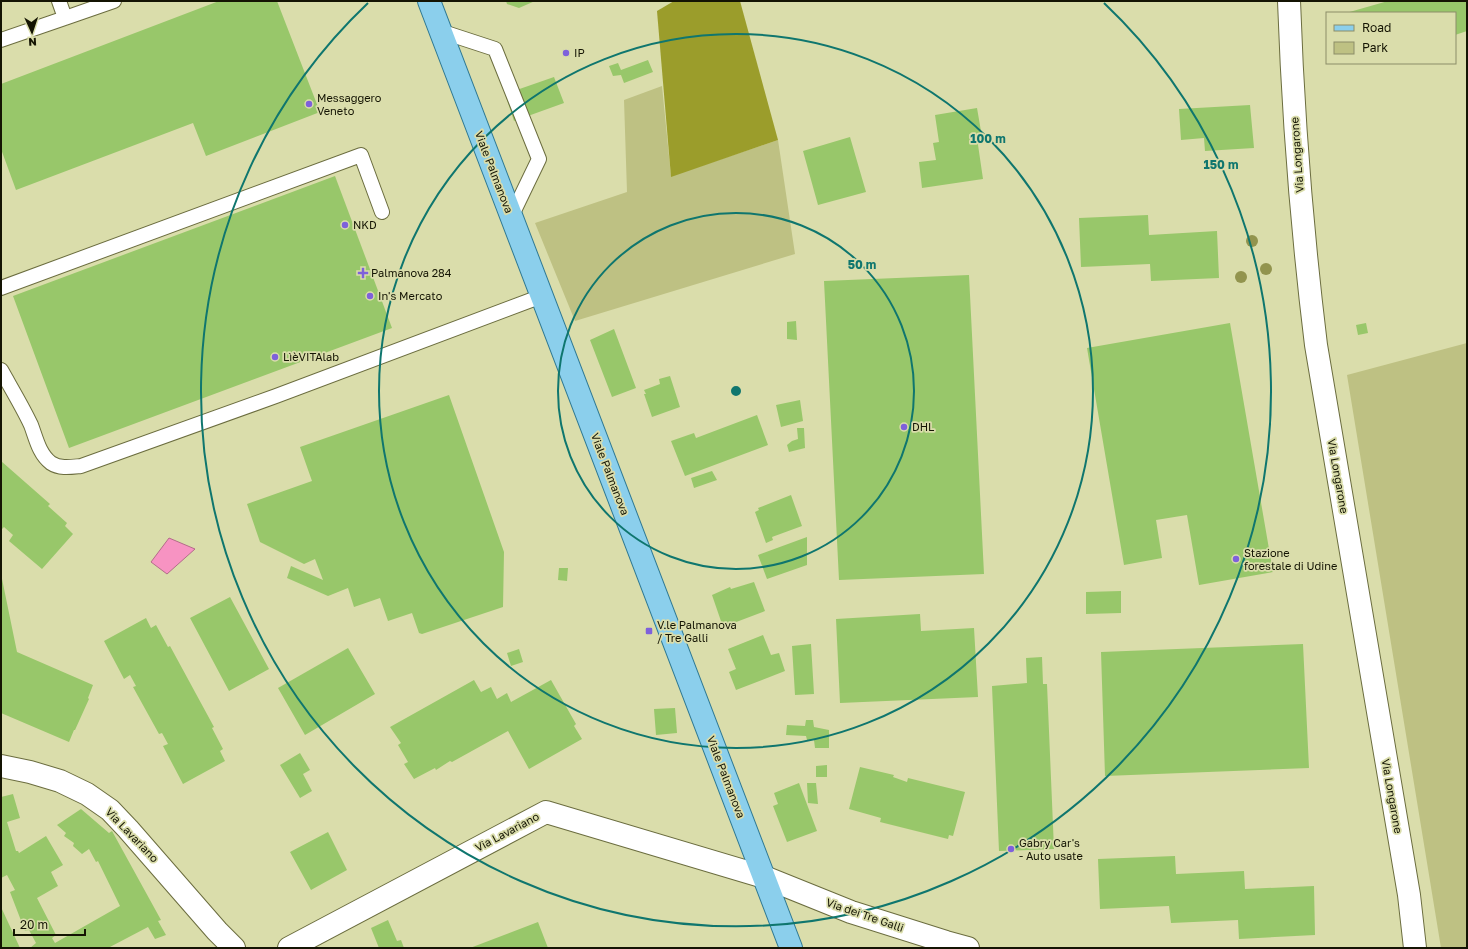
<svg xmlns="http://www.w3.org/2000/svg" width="1468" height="949" font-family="'Golos Text',sans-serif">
  <rect width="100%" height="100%" fill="#daddab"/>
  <path fill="#bec183" d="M662,86L671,176L778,140L795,254L575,321L535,223L627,192L624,100Z
    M1467,343V948H1441L1347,375Z"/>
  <path fill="#9b9d2b" d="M674,1H740L778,140L671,177L657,11Z"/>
  <path fill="#f793c2" stroke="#b36d89" d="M169,538L195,549L167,574L151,562Z"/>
  <path fill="#98c76a" d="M219,1H277L320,112L206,156L193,123L16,190L1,149V84Z
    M506,1H535L519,8L507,4Z
    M1388,1H1467V31L1455,35V13H1346Z
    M648,60L653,72L624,83L621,75L613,76L609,66L618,63L621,70Z
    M554,77L564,103L514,121L505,94Z
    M1250,105L1254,148L1205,151L1204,138L1181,140L1179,109Z
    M977,108L982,137L977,138L983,179L922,188L919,162L936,160L933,143L939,142L935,115Z
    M850,137L866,192L818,205L803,151Z
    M335,176L392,328L69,448L13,296Z
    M1148,215L1149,235L1217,231L1219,278L1151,281L1150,264L1081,267L1079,218Z
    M969,275L984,574L839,580L824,281Z
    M796,321L797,340L787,339V322Z
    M1230,323L1273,572L1199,585L1187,515L1156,520L1162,558L1124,565L1087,348Z
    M1366,323L1368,333L1358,335L1356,325Z
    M614,329L636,388L612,397L590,340Z
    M670,376L680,407L652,417L644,394H646L644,390L660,384L659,379Z
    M449,395L504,552L503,607L422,634L419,633L412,613L388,621L380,598L354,607L348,588L328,596L287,578L291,566L323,580L315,559L304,564L260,542L247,504L312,481L300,447Z
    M800,400L803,421L781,427L776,405Z
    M757,415L768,445L685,476L671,441L694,433L696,438Z
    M797,428H804L805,448L789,452L787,445L792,441L798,439Z
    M1,461L50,504L48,506L67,523L65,526L73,534L42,569L9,541L13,535L4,527L1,530Z
    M712,471L717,480L694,488L691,478Z
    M791,495L802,526L772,537L773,540L766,543L755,512L759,510L758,508Z
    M807,537V565L767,579L758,555Z
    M559,568H568L567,581L558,580Z
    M1,574L17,652L93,685L88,698L89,699L75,730H74L69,742L1,713Z
    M754,582L765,611L723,627L712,595L730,587L731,589Z
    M1121,591V613L1086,614V592Z
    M230,597L269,669L229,691L190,618Z
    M920,614L921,631L974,628L978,697L840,703L836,619Z
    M146,618L151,628L156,625L168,647L170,646L214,727L212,728L223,749L220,751L225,761L183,784L163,746L168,744L162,733L159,734L133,687L136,686L130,675L124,679L104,641Z
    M763,635L771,655L779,653L785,671L736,690L729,672L736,669L728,649Z
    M811,644L814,694L795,695L792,646Z
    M1303,644L1309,768L1105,776L1101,652Z
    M348,648L375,694L305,735L278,688Z
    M519,649L523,662L511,666L507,653Z
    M1042,657L1043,684H1047L1054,849L999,851L992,686L1027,683L1026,658Z
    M474,680L481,692L491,687L497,699L507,693L511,702L551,680L576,724L574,726L582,739L529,769L508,731L452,762L450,761L436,770L435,768L414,779L404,764L408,762L398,745L401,743L390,727Z
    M675,708L677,733L656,735L654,709Z
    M806,720H813L814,727L829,730V748H815L814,740H807L806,736L786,735L787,725L805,726Z
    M300,753L310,770L303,774L312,791L300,798L280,765Z
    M827,765V777H816V766Z
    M860,767L894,775L893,777L907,782L908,778L965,792L953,836L949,835L948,839L880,822L881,818L849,809Z
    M799,783L817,831L787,842L773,806L778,804L774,793Z
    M807,783H816L818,804L808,803Z
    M13,794L20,818L7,822L16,851H18L19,853L46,836L63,865L51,872L58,886L37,898L56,935L52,938L55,943L120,906L98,861L96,862L89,849L82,854L73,846L74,843L64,836L66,833L57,825L81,809L109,833L112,831L161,920L158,921L166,935L155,939L148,927L108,948H30L36,943L29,930L25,931L10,892L15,890L7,875L1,878V797Z
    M328,832L347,870L311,890L290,852Z
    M1175,856L1176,874L1244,871L1245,889L1314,886L1315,935L1239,939L1238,920L1171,923L1169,906L1100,909L1098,859Z
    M1,907L20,948H1Z
    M388,920L397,941L401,940L404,948H379L371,928Z
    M538,922L548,948H470Z"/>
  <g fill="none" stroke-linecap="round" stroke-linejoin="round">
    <defs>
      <path id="service" d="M65,18L114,1
        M440,31L495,49L539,159L511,217
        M1,40L65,18L59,1
        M1,288L361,155L382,212
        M1,370C11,388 22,406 31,425C36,438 39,454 51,463C60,469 71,467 81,466L276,396L542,296"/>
      <path id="minor" d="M1289,1C1293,116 1302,231 1316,345L1409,895L1415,948
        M1,766L30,772L60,781L87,794L110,810L128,829L217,931L234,948
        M289,948L546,812L764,877L851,912L946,942L968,948"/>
      <path id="primary" d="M429,1L791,948"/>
    </defs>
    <use href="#service" stroke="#6b6d3f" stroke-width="16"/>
    <use href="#minor" stroke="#6b6d3f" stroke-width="24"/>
    <use href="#primary" stroke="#2f7993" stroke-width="24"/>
    <use href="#service" stroke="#fff" stroke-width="14"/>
    <use href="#minor" stroke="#fff" stroke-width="22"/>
    <use href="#primary" stroke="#8bcfec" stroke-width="22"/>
  </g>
  <g fill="#92944e">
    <circle cx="1252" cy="241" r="6"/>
    <circle cx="1266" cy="269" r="6"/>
    <circle cx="1241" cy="277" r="6"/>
  </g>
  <g fill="none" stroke="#0f766e" stroke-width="2">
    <circle cx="736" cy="391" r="178"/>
    <circle cx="736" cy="391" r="357"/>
    <path d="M1104 3A535 535 0 1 1 368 3"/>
  </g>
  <g fill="#7e61db" stroke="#daddab" stroke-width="1.5">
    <circle cx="566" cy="53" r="4"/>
    <circle cx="309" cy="104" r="4"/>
    <circle cx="345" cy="225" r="4"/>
    <path d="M361 267h4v4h4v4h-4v4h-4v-4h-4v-4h4z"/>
    <circle cx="370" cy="296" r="4"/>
    <circle cx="275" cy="357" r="4"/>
    <circle cx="904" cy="427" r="4"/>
    <circle cx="1236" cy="559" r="4"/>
    <rect x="645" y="627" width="8" height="8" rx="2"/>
    <circle cx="1011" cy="849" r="4"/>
  </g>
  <g text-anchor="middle" stroke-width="3.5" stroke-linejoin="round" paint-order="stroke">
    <g font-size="11" fill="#141403" stroke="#daddab" text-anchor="start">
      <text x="574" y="57">IP</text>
      <text x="317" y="102">Messaggero<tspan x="317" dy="13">Veneto</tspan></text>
      <text x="353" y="229">NKD</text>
      <text x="371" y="277">Palmanova 284</text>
      <text x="378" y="300">In's Mercato</text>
      <text x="283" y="361">LìèVITAlab</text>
      <text x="912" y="431">DHL</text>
      <text x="1244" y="557">Stazione<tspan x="1244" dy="13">forestale di Udine</tspan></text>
      <text x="657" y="629">V.le Palmanova<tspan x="657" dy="13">/ Tre Galli</tspan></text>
      <text x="1019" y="847">Gabry Car's<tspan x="1019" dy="13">- Auto usate</tspan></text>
    </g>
    <g font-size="11" fill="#141403" stroke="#daddab">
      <text transform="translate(1297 155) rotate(-94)" y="4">Via Longarone</text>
      <text transform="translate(494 172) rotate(69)" y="4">Viale Palmanova</text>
      <text transform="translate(610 474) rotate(69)" y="4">Viale Palmanova</text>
      <text transform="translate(1338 476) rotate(80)" y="4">Via Longarone</text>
      <text transform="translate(726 777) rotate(69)" y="4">Viale Palmanova</text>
      <text transform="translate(1392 796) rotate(80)" y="4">Via Longarone</text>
      <text transform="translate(507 832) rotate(-28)" y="4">Via Lavariano</text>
      <text transform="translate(132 835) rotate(46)" y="4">Via Lavariano</text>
      <text transform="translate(865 915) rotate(19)" y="4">Via dei Tre Galli</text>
    </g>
  </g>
  <circle cx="736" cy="391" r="6" fill="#0f766e" stroke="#daddab" stroke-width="2"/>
  <g font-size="12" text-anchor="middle" font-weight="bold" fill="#0f766e" stroke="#daddab" stroke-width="3.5" stroke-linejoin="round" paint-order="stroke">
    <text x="988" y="143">100 m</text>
    <text x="1221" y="169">150 m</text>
    <text x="862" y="269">50 m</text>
  </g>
  <rect width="1468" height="949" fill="none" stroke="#141403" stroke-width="4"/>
  <rect x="1326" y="12" width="130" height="52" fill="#daddab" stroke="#8b8d68"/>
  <rect x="1334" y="25" width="20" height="6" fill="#8bcfec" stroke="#8b8d68"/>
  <text x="1362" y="32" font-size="12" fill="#141403">Road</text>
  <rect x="1334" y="42" width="20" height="12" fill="#bec183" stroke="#8b8d68"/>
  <text x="1362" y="52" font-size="12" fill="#141403">Park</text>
  <g transform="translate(32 32) rotate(177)" stroke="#daddab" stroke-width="3" paint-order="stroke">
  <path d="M0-3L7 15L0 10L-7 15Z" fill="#141403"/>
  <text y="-6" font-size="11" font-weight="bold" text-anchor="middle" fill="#141403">N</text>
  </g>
  <path d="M14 929v6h71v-6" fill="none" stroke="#141403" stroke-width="2"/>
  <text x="20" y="929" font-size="12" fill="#141403" stroke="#daddab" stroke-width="3" paint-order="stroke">20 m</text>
</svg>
